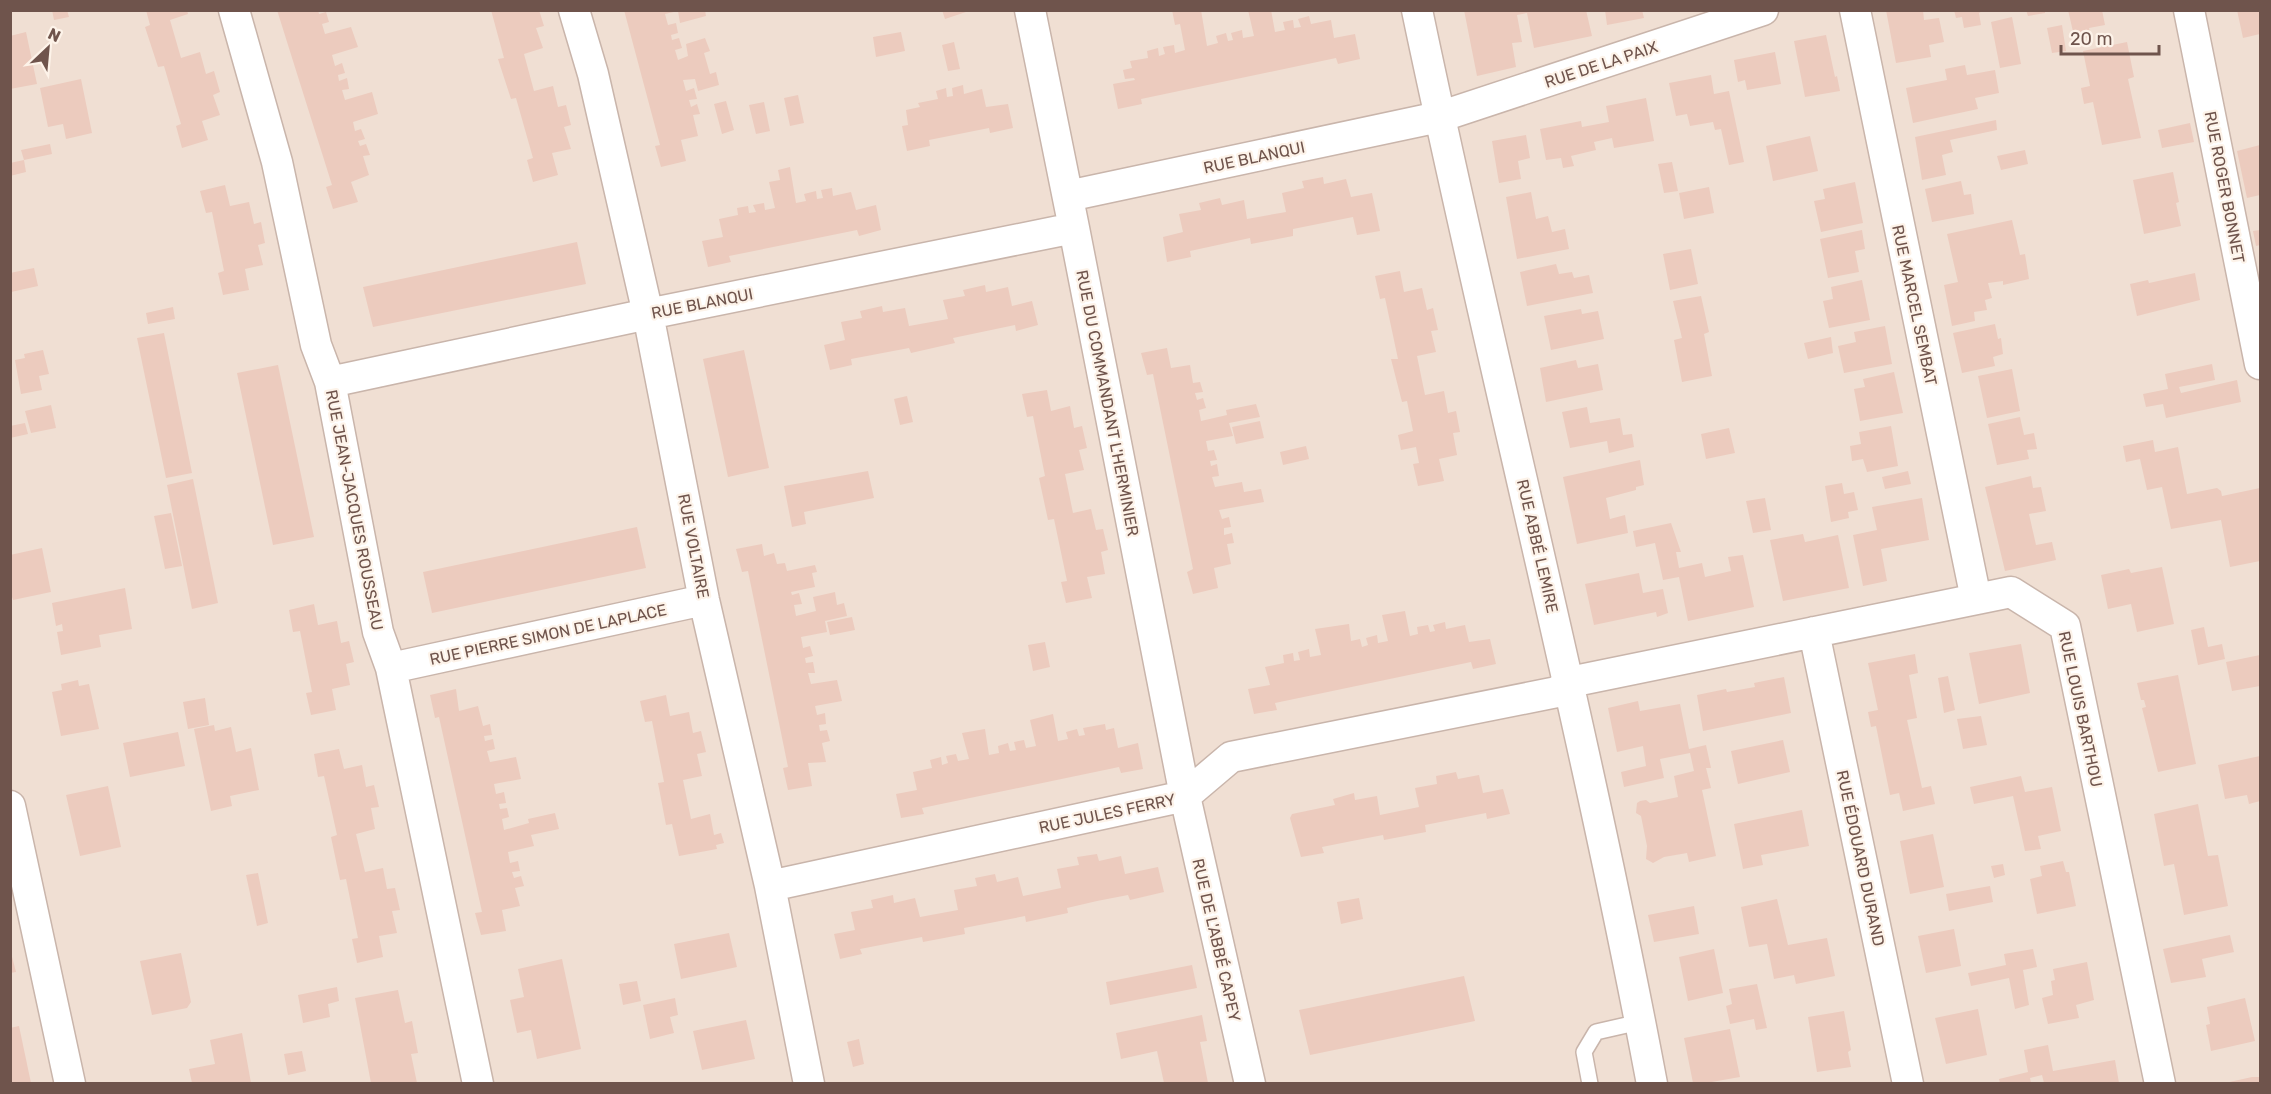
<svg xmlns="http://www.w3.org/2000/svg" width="2271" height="1094" font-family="Rubik,sans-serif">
  <rect width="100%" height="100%" fill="#faeee3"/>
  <path fill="#f0dfd3" d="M11,11H2260V1083H11Z"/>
  <path fill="#eccbbe" d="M52,10H67L69,17L54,20Z
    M146,10H187L188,14L170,20L181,58L200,52L206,74L214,71L220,92L213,95L220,115L202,121L208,140L182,148L176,126L181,124L164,66L158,67L145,27L150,25Z
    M277,10H318L319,14L326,12L329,22L322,24L325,34L351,27L358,47L332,55L335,66L342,63L345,73L338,75L339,81L347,78L349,89L342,90L345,100L372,92L378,114L353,122L355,131L361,129L365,139L358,141L360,146L366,144L370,155L363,156L369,175L351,182L358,202L333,209L326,187L332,185Z
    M491,10H539L544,26L536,28L543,48L524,54L534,91L553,86L558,107L566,105L571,125L564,127L571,149L552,153L558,175L533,182L527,160L533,158L516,98L511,99L498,59L504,58Z
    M624,10H705L706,16L680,23L678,11L665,14L668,25L676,23L678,33L671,35L672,40L679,38L682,48L675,50L678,60L688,56L686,44L705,38L710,51L704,53L710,74L716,72L719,85L698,91L695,79L683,80L686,91L694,88L697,99L689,100L691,107L697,104L700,114L693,115L698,136L681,140L686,161L661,167L655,146L660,145Z
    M942,10H969V11L945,19Z
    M1172,10H1201L1207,46L1218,43L1216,36L1226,33L1228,41L1233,40L1231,33L1242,30L1243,38L1254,36L1248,10H1271L1275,32L1285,30L1283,22L1293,20L1294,28L1301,27L1298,19L1309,16L1311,24L1331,20L1334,38L1355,34L1360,59L1338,64L1336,58L1141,99L1142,104L1118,109L1113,84L1135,80L1134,78L1125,79L1123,70L1132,68L1130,61L1148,58L1147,51L1158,48L1159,56L1165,54L1163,47L1174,45L1175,53L1185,50L1180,24L1175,25Z
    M1464,10H1586L1592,36L1534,48L1527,13L1517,15L1522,42L1512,43L1516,67L1477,76Z
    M1605,10H1642L1644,18L1607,25Z
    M1886,10H1923L1924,20L1939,18L1944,42L1929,45L1931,57L1896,63Z
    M1954,10H1984L1979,13L1981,25L1964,28L1962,17L1956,18Z
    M2026,10H2045V13L2028,16Z
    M2068,10H2102L2105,25L2089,28L2091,37L2075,40Z
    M2237,10H2260V34L2243,38Z
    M2012,17L2021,64L2000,68L1991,22Z
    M2062,25L2066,51L2052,53L2047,28Z
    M26,32L37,84L10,89V36Z
    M901,32L905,51L876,57L873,37Z
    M1826,35L1835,77L1837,76L1840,91L1805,97L1794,41Z
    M954,42L960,69L948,71L942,45Z
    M2127,42L2134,77L2128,79L2141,138L2102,145L2093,102L2084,104L2081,88L2090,86L2083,51Z
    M1775,52L1781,84L1747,90L1745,80L1738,82L1734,60Z
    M1965,65L1967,75L1995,70L1999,93L1975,98L1978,109L1913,123L1906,88L1947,80L1945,69Z
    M1711,75L1714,94L1729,91L1744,162L1729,165L1721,129L1715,130L1713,122L1690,126L1687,114L1676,116L1669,83Z
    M81,79L92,133L66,139L63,124L48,127L40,88Z
    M963,85L964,94L982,89L986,107L1008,104L1013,128L990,133L989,128L929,140L930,146L907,151L902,126L908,125L906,110L920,107L918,103L938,99L936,91L946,88L947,97L953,96L952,88Z
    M798,95L804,123L790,126L784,98Z
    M1646,98L1654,141L1614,148L1612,138L1594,142L1596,150L1571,156L1574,166L1563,168L1561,158L1546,160L1540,129L1581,121L1582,127L1609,122L1606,106Z
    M726,101L734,130L722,134L714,104Z
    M764,102L770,131L756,134L749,105Z
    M1996,120L1997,130L1950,140L1953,152L1942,155L1946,175L1922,180L1915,137Z
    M2190,123L2194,142L2162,148L2158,130Z
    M1526,135L1530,158L1518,161L1521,179L1499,183L1492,141Z
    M1810,136L1818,171L1773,181L1766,146Z
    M50,144L52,154L24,160L21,150Z
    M2260,145V195L2247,198L2237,151Z
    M2025,150L2028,164L2001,170L1997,156Z
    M24,160L26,172L10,176V163Z
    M1672,162L1678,191L1664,193L1658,164Z
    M790,167L796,203L806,201L804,194L816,191L817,199L823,198L821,190L832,188L833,196L851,192L856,210L876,205L881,230L859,236L857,230L729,256L731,262L708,267L702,241L723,237L719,219L738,215L737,208L748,206L749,213L756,212L753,205L764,203L765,210L775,208L769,182L780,180L778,170Z
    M2173,172L2179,202L2176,203L2181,226L2144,234L2133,180Z
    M1323,177L1324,184L1346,179L1351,197L1372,193L1380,231L1357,235L1353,217L1293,229V236L1251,244L1250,238L1190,251L1191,257L1167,262L1163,237L1183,232L1179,214L1201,210L1199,203L1220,198L1222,205L1244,200L1247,219L1286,212L1282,193L1304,188L1302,181Z
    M1961,181L1964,195L1971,194L1974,214L1932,222L1925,189Z
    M1855,182L1863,223L1821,232L1814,201L1825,199L1823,189Z
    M225,185L230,206L249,202L254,224L261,222L265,243L258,245L263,265L245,269L249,290L223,295L218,273L224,271L212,212L206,213L200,191Z
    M1709,187L1714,213L1684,219L1679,193Z
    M1531,192L1536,219L1548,216L1552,232L1565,229L1569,249L1517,259L1506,197Z
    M2012,220L2020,255L2025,254L2029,279L2003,285V281L1988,283L1992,298L1985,300L1987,310L1974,312L1975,321L1952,326L1944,285L1958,282L1947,234Z
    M1862,230L1865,249L1855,251L1859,272L1828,278L1820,239Z
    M2260,230V245L2256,246L2253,231Z
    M577,242L586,284L373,327L363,287Z
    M1691,249L1698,284L1670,290L1663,254Z
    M1556,264L1559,274L1572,272L1574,278L1589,275L1593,293L1527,306L1520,272Z
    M34,268L38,286L11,292L10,273Z
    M1400,271L1404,292L1422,288L1427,310L1433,308L1438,330L1431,331L1436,352L1417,356L1425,395L1444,391L1448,413L1456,411L1460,432L1453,433L1457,455L1439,459L1444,481L1418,486L1413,464L1419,463L1416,447L1401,450L1398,435L1413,431L1407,401L1402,402L1391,359H1398L1385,298L1380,299L1375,276Z
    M2195,273L2200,300L2137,316L2130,284L2148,280L2149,283Z
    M1862,280L1870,320L1829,328L1823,301L1833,299L1831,287Z
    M985,285L986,292L1008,287L1012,306L1032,301L1038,325L1016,331L1015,325L953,338L955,343L911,353L909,348L851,359L852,365L830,370L824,345L845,340L841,322L862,318L860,311L882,306L883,312L905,308L909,326L948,319L943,300L965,296L963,290Z
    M1701,296L1709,332L1704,334L1712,376L1682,382L1674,340L1682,338L1673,301Z
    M173,307L175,319L148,324L146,313Z
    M1581,309L1582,314L1598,311L1604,339L1551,350L1544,316Z
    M1995,324L1998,339L2001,338L2003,354L1993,357L1995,366L1962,373L1953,333Z
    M1885,326L1892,364L1844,373L1838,346L1856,342L1854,332Z
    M164,333L192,473L166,478L137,338Z
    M1831,337L1833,353L1808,359L1804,343Z
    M1167,348L1171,368L1190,365L1193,383L1200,382L1203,392L1195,393L1197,400L1203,398L1206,408L1199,410L1201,421L1227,415L1226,410L1256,404L1260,417L1229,423L1233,436L1206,441L1208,451L1214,450L1217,460L1210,461L1211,466L1217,464L1219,476L1212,477L1215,487L1242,482L1244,492L1261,489L1264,502L1219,510L1222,519L1229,517L1231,527L1224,528V535L1232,533L1234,543L1227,544L1231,564L1214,568L1218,588L1193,594L1187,572L1193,569L1153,374L1147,375L1141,353Z
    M43,350L49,374L39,376L42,390L21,394L15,360L25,358L24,354Z
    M744,350L769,468L728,477L703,359Z
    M1576,360L1578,368L1598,364L1603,390L1546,402L1540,368Z
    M2212,364L2215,380L2179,387L2181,393L2237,380L2241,402L2166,418L2163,404L2146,407L2143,394L2168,389L2165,374Z
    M278,365L314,537L273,545L237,373Z
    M2012,369L2020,411L1987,418L1978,376Z
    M1894,372L1903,413L1860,421L1854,389L1865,387L1863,379Z
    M1047,390L1051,411L1070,406L1074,428L1082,426L1087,448L1079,450L1084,470L1065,474L1073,513L1091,509L1096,530L1103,529L1108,550L1101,552L1105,574L1087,577L1092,598L1066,603L1061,582L1067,581L1054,519L1048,520L1039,478L1045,476L1033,416L1027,417L1022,394Z
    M907,396L913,422L900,425L894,399Z
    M51,405L56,428L31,433L25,411Z
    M1587,407L1590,423L1620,418L1623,435L1632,434L1634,447L1609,453L1607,441L1570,448L1562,412Z
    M2020,417L2024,435L2034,433L2037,449L2027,450L2029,459L1997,465L1988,424Z
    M1260,421L1264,438L1236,444L1232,427Z
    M25,423L28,434L10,438V426Z
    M1891,426L1898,466L1867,472L1863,459L1852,461L1850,446L1861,444L1859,432Z
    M1729,428L1735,453L1706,459L1701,434Z
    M2153,440L2155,452L2178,447L2187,494L2217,488L2221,491L2222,496L2260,488V512H2259L2260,561L2230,567L2221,520L2171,529L2162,487L2147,490L2140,459L2126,462L2123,446Z
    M1306,446L1309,459L1283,465L1280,452Z
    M1640,460L1644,485L1636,487V490L1606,498L1610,519L1625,515L1628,533L1577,544L1563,477Z
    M868,471L874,498L804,512L806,524L792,527L784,486Z
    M1908,471L1911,484L1885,489L1882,477Z
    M2031,476L2033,488L2041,487L2046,511L2029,514L2036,545L2052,542L2056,560L2005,571L1985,487Z
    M193,479L218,603L192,609L167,485Z
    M1842,483L1844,494L1854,492L1858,510L1848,512L1849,518L1831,522L1825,486Z
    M1765,498L1771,530L1753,533L1746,501Z
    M1922,498L1929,540L1881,549L1887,581L1863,586L1853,535L1877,530L1872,507Z
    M171,513L182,566L165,569L154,516Z
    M1671,523L1681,552H1676L1679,568L1702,563L1705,577L1731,571L1728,557L1743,555L1754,607L1688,621L1679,577L1663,580L1655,543L1636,547L1633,531Z
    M637,527L646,568L432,613L423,572Z
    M1803,534L1805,542L1838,535L1849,588L1783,601L1770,540Z
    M762,544L764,556L774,553L777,564L785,563L787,571L815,565L817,572L812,573L815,587L791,592L792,595L799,593L802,604L794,605L796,616L816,611L813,597L835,592L837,605L844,603L847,616L825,621L827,632L801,637L803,648L810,646L813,656L805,658L806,663L813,662L815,673H808L811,684L837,680L842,701L815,706L817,715L825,713L826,724L819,725L820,731L827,730L830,741L822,743L826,762L808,763L812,786L788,790L783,768L788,767L748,571L742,572L736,549Z
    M42,548L51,592L13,600L10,591V555Z
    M2162,567L2174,624L2137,632L2131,604L2108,609L2101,575L2129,569L2131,573Z
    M1639,573L1643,593L1663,589L1668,613L1657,617L1656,612L1594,625L1585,584Z
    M125,588L132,629L99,635L101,647L61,655L57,632L63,631L62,624L56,626L52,603Z
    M314,604L318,625L337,621L341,643L349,641L354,662L346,664L350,685L332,689L336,710L311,715L306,693L312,692L300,631L293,632L289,610Z
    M1405,611L1410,636L1418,634L1417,627L1428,625L1430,632L1435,631L1433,625L1445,622L1446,629L1465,625L1469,642L1490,639L1496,664L1473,669L1471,662L1275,703L1277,710L1254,714L1248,689L1270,685L1265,667L1284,663L1283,655L1293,653L1294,661L1300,660L1298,652L1309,649L1310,657L1321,655L1315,629L1349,624L1351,641L1360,639L1362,647L1368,645L1366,638L1377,635L1378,643L1388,641L1382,615Z
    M852,617L855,630L830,635L827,622Z
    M2204,627L2208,647L2222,644L2225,659L2198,665L2191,630Z
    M1045,642L1050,667L1033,671L1028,645Z
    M2021,644L2030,693L1979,704L1969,653Z
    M1915,654L1918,673L1909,675L1917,718L1907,720L1922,788L1931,786L1935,804L1903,811L1899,793L1890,795L1876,726L1871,727L1868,712L1878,710L1868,663Z
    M2260,655V686L2232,691L2226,662Z
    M2178,675L2196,764L2158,772L2142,708L2146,707L2144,700H2141L2137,683Z
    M1948,676L1955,710L1944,713L1938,678Z
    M1784,677L1791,713L1703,731L1697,695L1726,689L1727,692L1755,687L1754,683Z
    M78,680L79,686L89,684L99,729L61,736L52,692L62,690L61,684Z
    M456,689L459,711L478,706L483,726L490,724L492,735L484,736L485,741L493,739L495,749L487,751L490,762L516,757L521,779L494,784L496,794L504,792L506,803L499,804L500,809L507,808L509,817L502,819L504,830L529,823L528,819L555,813L559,829L531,835L534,846L508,852L510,863L518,861L520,871L512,872L514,878L521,876L524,886L515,888L520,906L502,910L506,931L481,935L475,913L482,912L439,717L435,718L430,695Z
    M666,695L670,716L689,712L693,733L701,731L706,752L697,754L702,776L683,780L691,819L710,814L714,835L721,833L724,843L716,845L717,849L679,856L672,824L666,825L658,783L664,782L652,721L645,722L640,701Z
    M205,698L209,725L188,729L183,702Z
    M1638,701L1640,711L1680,704L1689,749L1706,745L1711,768H1706L1711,788L1702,790L1716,856L1689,862L1687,853L1664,857L1653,863L1646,859L1647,846L1641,816L1636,813L1637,803L1640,801L1646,800L1650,803L1678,797L1674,776L1694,771L1690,753L1660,759L1664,778L1624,787L1621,772L1646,766L1643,746L1617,752L1608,708Z
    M1053,714L1058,741L1068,739L1066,732L1077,729L1079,736L1085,735L1083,728L1105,724L1106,730L1114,728L1118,748L1138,743L1143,769L1121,773L1119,767L922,808L924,814L901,818L896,794L917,790L913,772L932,768L930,760L941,757L942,765L948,763L946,756L956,754L958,761L969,759L962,733L985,729L989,755L999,753L998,746L1008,743L1010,751L1016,750L1014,742L1024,740L1026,748L1036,746L1030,720Z
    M1981,716L1987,745L1963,749L1957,719Z
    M214,725L215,731L231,727L236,752L251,748L259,790L230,796L232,806L211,811L194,729Z
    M178,732L185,766L130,777L123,743Z
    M1783,740L1790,772L1738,784L1731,751Z
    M339,749L344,769L362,765L366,787L374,785L379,807L371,808L375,829L356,834L365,872L383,868L387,889L395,888L400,910L392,911L397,933L379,936L383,957L357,963L352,939L358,938L346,879L340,880L331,837L337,835L324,776L318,777L314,754Z
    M2260,756V801L2249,804L2247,795L2225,799L2218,765Z
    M1456,772L1458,779L1479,775L1483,793L1503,789L1510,814L1487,819L1486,813L1425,825L1426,832L1384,840L1383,835L1352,841L1322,847L1324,853L1301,857L1290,818L1292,814L1335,805L1333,799L1354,793L1355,800L1377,796L1380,815L1419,807L1415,788L1437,784L1436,776Z
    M2021,776L2025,792L2052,787L2061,831L2038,836L2041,849L2025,851L2013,796L1974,804L1970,787Z
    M108,786L121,847L80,856L66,795Z
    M2198,804L2208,856L2218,855L2228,906L2184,915L2174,864L2164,866L2154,814Z
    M1802,810L1809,846L1761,855L1763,865L1743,869L1734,824Z
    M1933,834L1944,887L1910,894L1900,841Z
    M1097,854L1099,861L1121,856L1125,874L1158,867L1164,892L1130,900L1128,895L1097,901L1067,908L1068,913L1026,922L1025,916L995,922L964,928L965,934L923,942L922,937L860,949L862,954L840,959L834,934L855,930L851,912L873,908L871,900L893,895L894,903L915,898L920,917L958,910L954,890L977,886L975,878L995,874L997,882L1018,877L1023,896L1061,888L1057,869L1079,865L1077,857Z
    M2063,861L2066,872H2069L2076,906L2037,914L2030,879L2042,876L2040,866Z
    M2003,864L2005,875L1994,878L1991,866Z
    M258,873L268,923L257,926L246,875Z
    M1990,886L1993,902L1949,911L1946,894Z
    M1359,898L1363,919L1341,924L1337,902Z
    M1777,899L1788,945L1827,938L1835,976L1796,984L1794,975L1774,979L1767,944L1749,947L1741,907Z
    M1694,906L1699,934L1654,942L1648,915Z
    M1954,929L1961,966L1926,973L1918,936Z
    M729,933L737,967L681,979L674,944Z
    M2230,935L2234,952L2202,959L2206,977L2171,983L2163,949Z
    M10,949L16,972L10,973Z
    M1714,949L1723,993L1688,1001L1679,957Z
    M2033,949L2037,967L2023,970L2029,1005L2015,1009L2009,978L1971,986L1968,973L2006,965L2004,954Z
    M181,953L191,1002L187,1008L152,1015L140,961Z
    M562,959L581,1049L537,1059L531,1030L517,1033L510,1000L524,997L518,969Z
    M2087,962L2094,1000L2076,1005L2079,1018L2048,1024L2042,998L2053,995L2051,981L2055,980L2053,969Z
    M1192,965L1197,988L1110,1005L1106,982Z
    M1464,976L1475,1021L1310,1055L1299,1010Z
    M637,981L641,1001L623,1005L619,984Z
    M1757,984L1767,1028L1756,1030L1754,1019L1730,1024L1726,1006L1732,1004L1729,989Z
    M337,987L339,1001L328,1004L330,1017L303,1023L298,995Z
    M398,990L405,1023L412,1021L418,1053L411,1054L417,1083H371L355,998Z
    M675,998L678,1015L670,1017L674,1033L650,1039L643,1005Z
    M2245,998L2255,1041L2211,1051L2206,1025L2210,1024L2207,1007Z
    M1978,1009L1987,1055L1946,1064L1935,1018Z
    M1844,1011L1851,1050L1848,1052L1851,1067L1817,1072L1808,1017Z
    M1202,1015L1207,1041L1200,1042L1208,1083H1164L1157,1051L1121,1059L1116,1033Z
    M746,1020L755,1059L702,1070L693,1031Z
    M19,1026L31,1083H10V1028Z
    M1730,1029L1740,1077L1706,1083H1693L1684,1038Z
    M242,1033L251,1083H192L189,1069L215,1064L210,1040Z
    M859,1039L864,1064L853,1067L847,1042Z
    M2048,1045L2053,1071L2115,1060L2119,1083H2044L2042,1075L2030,1078L2031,1083H2000L1999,1079L2028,1072L2024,1050Z
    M302,1051L306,1071L288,1075L284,1054Z
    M2252,1077H2260V1083H2225Z"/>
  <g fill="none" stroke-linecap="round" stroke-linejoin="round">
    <defs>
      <path id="service" d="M1590,1084L1584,1052L1596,1032L1640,1022"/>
      <path id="minor" d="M234,10L277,162L316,345L330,382L378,632L391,668L478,1084
        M574,10L593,74L648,314L704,600L770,886L809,1084
        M1030,10L1074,228L1185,796L1250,1084
        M1417,10C1492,369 1584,723 1652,1084
        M1855,10L1976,599
        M2189,10L2260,364
        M1068,196L1439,117L1763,10
        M330,382L648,314L1074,228
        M1814,632L1908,1084
        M391,668L704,600
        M10,806L70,1084
        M770,886L1185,796L1231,757L1557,692L1570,682L2011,592L2065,626L2160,1084"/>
    </defs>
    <use href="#service" stroke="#c9b5ab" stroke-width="18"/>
    <use href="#minor" stroke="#c9b5ab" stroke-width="33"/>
    <path stroke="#d1aea1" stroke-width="4" stroke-dasharray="1.5 4.5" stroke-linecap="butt" d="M10,997H14"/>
    <use href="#service" stroke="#fff" stroke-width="15"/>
    <use href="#minor" stroke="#fff" stroke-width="30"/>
  </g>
  <g text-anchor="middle" stroke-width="4.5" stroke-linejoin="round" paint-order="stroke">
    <g font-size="16" fill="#6f544c" stroke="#fdf3e9">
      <text transform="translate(1601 64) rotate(-18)" y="6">RUE DE LA PAIX</text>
      <text transform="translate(1254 157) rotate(-12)" y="6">RUE BLANQUI</text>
      <text transform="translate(2225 187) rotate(79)" y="6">RUE ROGER BONNET</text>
      <text transform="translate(702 303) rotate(-11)" y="6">RUE BLANQUI</text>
      <text transform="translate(1915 305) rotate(78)" y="6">RUE MARCEL SEMBAT</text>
      <text transform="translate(1108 403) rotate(79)" y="6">RUE DU COMMANDANT L'HERMINIER</text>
      <text transform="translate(355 510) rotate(79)" y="6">RUE JEAN-JACQUES ROUSSEAU</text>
      <text transform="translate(694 546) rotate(79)" y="6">RUE VOLTAIRE</text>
      <text transform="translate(1538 546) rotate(77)" y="6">RUE ABBÉ LEMIRE</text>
      <text transform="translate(548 634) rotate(-12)" y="6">RUE PIERRE SIMON DE LAPLACE</text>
      <text transform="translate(2081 709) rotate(78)" y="6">RUE LOUIS BARTHOU</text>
      <text transform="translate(1107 813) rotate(-12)" y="6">RUE JULES FERRY</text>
      <text transform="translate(1861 858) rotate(78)" y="6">RUE ÉDOUARD DURAND</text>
      <text transform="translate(1217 940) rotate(77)" y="6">RUE DE L'ABBÉ CAPEY</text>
    </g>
  </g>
  <rect width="2271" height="1094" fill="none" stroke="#6f544c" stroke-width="24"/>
  <g transform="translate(48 48) rotate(26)" stroke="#fdf3e9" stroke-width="4.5" paint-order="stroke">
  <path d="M0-4.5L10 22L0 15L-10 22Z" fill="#6f544c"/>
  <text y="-9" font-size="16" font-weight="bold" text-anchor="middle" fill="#6f544c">N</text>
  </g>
  <path d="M2061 45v9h98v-9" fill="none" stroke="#6f544c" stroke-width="3"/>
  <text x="2070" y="45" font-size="18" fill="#6f544c" stroke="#fdf3e9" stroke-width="4.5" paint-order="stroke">20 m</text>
</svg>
